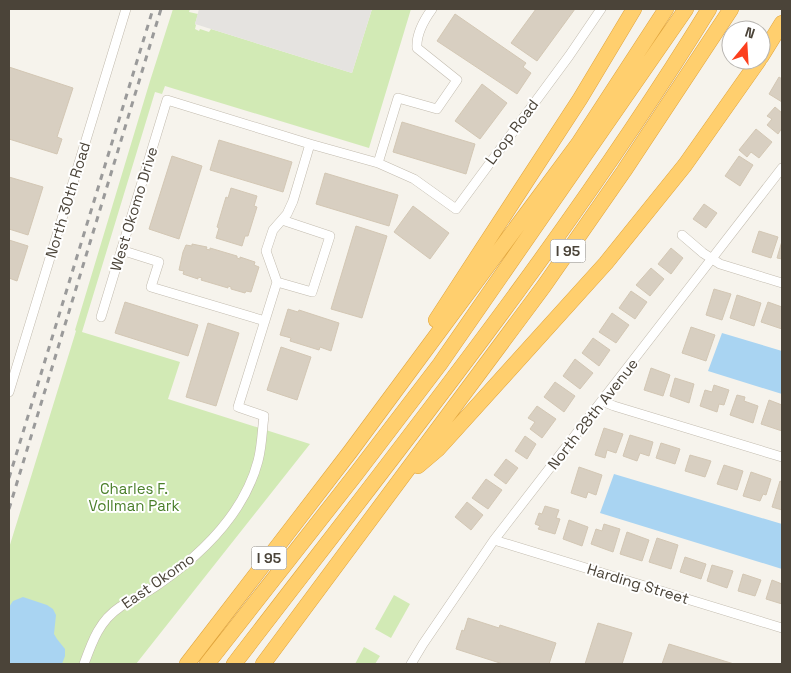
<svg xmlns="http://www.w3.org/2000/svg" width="791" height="673" font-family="'Space Grotesk',sans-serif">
  <rect width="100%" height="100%" fill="#f6f3ec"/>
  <path fill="#d2eab5" d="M173,9H190L189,12L198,14L195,24L196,25L195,29L199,31L200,29L209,32L211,29L352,73L372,9H411L369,148L165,86L162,94L155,92L82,332L180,362L168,399L310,444L136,664H9V548L76,331L75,330L150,81Z
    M394,595L410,604L391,638L375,629Z
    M364,647L380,656L375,664H355Z"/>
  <path fill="#e5e3e0" d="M199,9H372L352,73L195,24Z"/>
  <path fill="#a9d4f2" d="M722,333L782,351V394L708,371Z
    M614,474L782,524V569L600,513Z
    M23,597L47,605L53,609L56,615L54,634L57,639L65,649V656L62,664H9V607L13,601Z"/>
  <path fill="#d8cfc1" stroke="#d3c7b4" d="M536,9H575L537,61L511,43Z
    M455,14L526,63L523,67L531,73L517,94L437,41Z
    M9,67L73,88L57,137L62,139L57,154L9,139Z
    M779,77L782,79V102L769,94Z
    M482,84L507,103L480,139L455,121Z
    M775,107L782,113V128L778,134L767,125L772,119L767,116Z
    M402,122L475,144L466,174L393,152Z
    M756,129L772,142L759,158L751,152L747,157L739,150Z
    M219,140L292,162L283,192L210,170Z
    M172,156L202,166L179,239L149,229Z
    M739,156L753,165L740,186L725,176Z
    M325,173L398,195L389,226L316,204Z
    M9,177L43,187L28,235L9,229Z
    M231,188L257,196L254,206L257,207L248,236H245L242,246L216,238L219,228L217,227L226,197L228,198Z
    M704,204L717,213L706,228L693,219Z
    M413,206L449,233L430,259L394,232Z
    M356,226L387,236L362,318L331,309Z
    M759,231L778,237L771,258L752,252Z
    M9,240L28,246L17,281L9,278Z
    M782,241V259L777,258Z
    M192,244L207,247L206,249L210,250V248L237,256V258L240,259V257L255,262L254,265L259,267L251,292L246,291L245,293L231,289V287L228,286V288L201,280L202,278L198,277V279L183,274L184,271L179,270L183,252L186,245L192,246Z
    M671,248L683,258L671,274L658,264Z
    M651,268L664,279L650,296L636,285Z
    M714,289L731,294L722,320L706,315Z
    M631,291L647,302L635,319L619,308Z
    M737,295L761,303L754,326L730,318Z
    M125,302L198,325L188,356L115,333Z
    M768,302L782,307V329L761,322Z
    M288,309L298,312L299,310L339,323L331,351L320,347L319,350L290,341L291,338L280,335Z
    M612,313L629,325L616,343L599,332Z
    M208,323L239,333L216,406L186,397Z
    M691,327L715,335L706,361L682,353Z
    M593,338L610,350L599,366L582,353Z
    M281,347L311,357L297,400L267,390Z
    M575,359L593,373L580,389L563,376Z
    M651,368L670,375L663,396L644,390Z
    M675,378L694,384L689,403L670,396Z
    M555,382L575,396L564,412L544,397Z
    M714,385L729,390L724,405L719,404L717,412L700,406L705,390L712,392Z
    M737,395L745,397L744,401L758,406L753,423L730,415Z
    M769,400L782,405V431L761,424Z
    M537,406L556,419L542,438L530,429L535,422L528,418Z
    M604,428L623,434L616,453L607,450L605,458L595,455Z
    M630,435L653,442L649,456L640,453L637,461L623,456Z
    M525,436L536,444L527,459L515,451Z
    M661,443L680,449L675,464L656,458Z
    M690,455L711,461L705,477L685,471Z
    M506,459L518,468L506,484L494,475Z
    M724,465L743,471L737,490L717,484Z
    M579,467L602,475L596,495L588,492L586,498L571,493Z
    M751,472L771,479L766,495L763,494L760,501L743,496Z
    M486,479L502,490L488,509L472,498Z
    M780,481L782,482V510L772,507Z
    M467,502L483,515L471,530L455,517Z
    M545,506L559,510L556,518L560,519L555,534L538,529L540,526L535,524L539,513L542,514Z
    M569,520L588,527L582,546L563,539Z
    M604,524L620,529L613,552L591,544L596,529L602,531Z
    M627,532L649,540L642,561L620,554Z
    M657,538L678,545L671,569L649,562Z
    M685,557L706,564L701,579L680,572Z
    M712,565L733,571L727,588L707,581Z
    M743,574L761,580L755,596L738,591Z
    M772,580L782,584V604L766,599Z
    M468,618L499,628L500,625L556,643L549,664H503L456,649L462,630L464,631Z
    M598,623L632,633L622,664H585Z
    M669,644L734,664H662Z"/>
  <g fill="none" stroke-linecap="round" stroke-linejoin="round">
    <defs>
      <path id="street" d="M378,163L398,98L437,109L457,80L417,48C416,34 424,20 432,9
        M682,235L703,253L720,264L782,283
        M121,250L159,262L151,287L265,321
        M277,282L312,292L330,236L282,220
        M101,317L167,100L310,144L378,163L414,179L456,209L569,56L601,9
        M9,392L126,9
        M602,401L614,406L782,457
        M494,540L782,628
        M84,664C92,642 99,621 120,607C133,599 147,593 159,584C202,554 244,514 258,461C262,446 262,431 264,416L238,407L277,282L266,251L273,230L287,214L293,201L310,144
        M411,664L423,644L494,540L782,168"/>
      <path id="highway" d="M761,57L782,23
        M436,320L580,99L634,9
        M418,466L438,449L606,263L685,165L759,60
        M187,664L350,452L578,144L666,9
        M207,664L356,474L440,364L686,9
        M234,664C398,450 567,240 709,9
        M263,664L544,286L624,171L731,9"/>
    </defs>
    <use href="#street" stroke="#c2bbae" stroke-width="10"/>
    <use href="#highway" stroke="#e0a43c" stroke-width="16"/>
    <use href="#street" stroke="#fff" stroke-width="9"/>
    <use href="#highway" stroke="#ffcf6e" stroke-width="15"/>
    <path stroke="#9a9a9a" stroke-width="3" stroke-dasharray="6 6" stroke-linecap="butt" d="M9,478L153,9
      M9,509L161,9"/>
  </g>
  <g text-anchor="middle" stroke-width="4" stroke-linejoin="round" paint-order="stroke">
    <g fill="#fff" stroke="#817c74" stroke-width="1">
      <rect x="550.5" y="239.5" width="35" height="23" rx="4"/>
      <rect x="251.5" y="546.5" width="35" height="23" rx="4"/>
    </g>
    <g font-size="14" font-weight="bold" fill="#4b4439">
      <text x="568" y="256">I 95</text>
      <text x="269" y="563">I 95</text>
    </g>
    <g font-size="15" fill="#4b4439" stroke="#fff">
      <text transform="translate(512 132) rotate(-53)" y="5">Loop Road</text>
      <text transform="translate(68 200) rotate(-73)" y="5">North 30th Road</text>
      <text transform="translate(134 209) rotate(-73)" y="5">West Okomo Drive</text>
      <text transform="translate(593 414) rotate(-52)" y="5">North 28th Avenue</text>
      <text transform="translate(158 581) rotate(-35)" y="5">East Okomo</text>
      <text transform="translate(638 584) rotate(17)" y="5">Harding Street</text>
    </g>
    <g font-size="15" fill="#4a7f2a" stroke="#fff">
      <text x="134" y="494">Charles F.<tspan x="134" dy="17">Vollman Park</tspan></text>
    </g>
  </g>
  <rect width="791" height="673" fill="none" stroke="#4b4439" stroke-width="20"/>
  <g transform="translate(746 45) rotate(18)"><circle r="24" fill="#ffffff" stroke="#b7b4b0"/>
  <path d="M0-4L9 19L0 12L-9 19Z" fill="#fc3f1d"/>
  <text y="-8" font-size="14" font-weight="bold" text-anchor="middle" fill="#4b4439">N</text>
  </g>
</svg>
